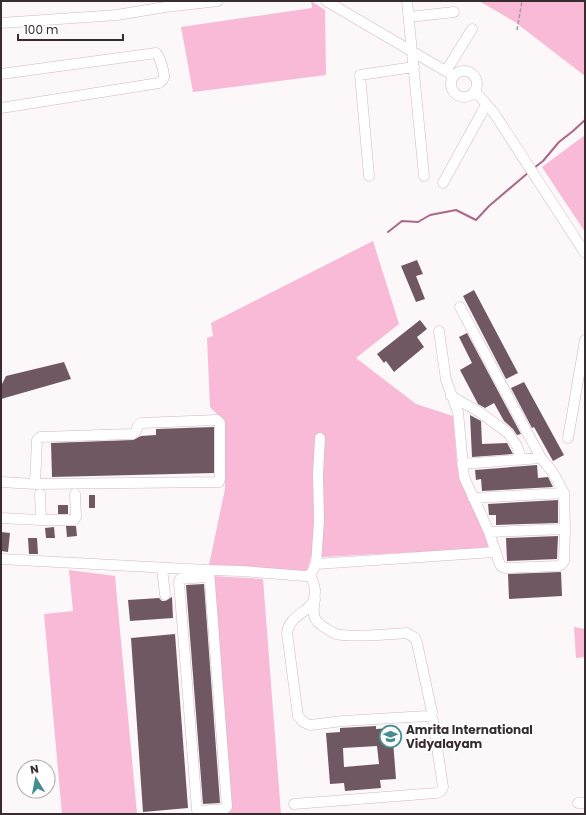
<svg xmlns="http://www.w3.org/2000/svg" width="586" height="815" font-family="Poppins,sans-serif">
  <rect width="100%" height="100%" fill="#fcf7f9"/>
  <path fill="#f8bad6" d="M311,1L325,10L326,75L193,92L181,27L312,8Z
    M479,1H585V76L515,22Z
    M585,135V232L542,167Z
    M373,241L399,324L356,358L416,404L453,416L457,463L492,548L323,557H311L307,572L209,565L225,489V422L210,407L207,338L213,336L211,323Z
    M69,570L115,576L137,814H62L44,614L73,611Z
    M212,576L263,579L281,814H216L230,812Z
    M574,627L585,629V657L576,658Z"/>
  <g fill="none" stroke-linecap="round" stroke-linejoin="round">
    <path stroke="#ab6788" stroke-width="2" d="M534,168L543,161L559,142L573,131L585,120
      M388,232L402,221L418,222L430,215L456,210L476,220L489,206L529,172"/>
  </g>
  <path fill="#705863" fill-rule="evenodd" d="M417,260L423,274L416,276L425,299L416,302L401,266Z
    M474,290L518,373L506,379L463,296Z
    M420,320L427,329L417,337L424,347L394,372L386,361L384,363L377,354Z
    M467,333L521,434L517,435L513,429L504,421L494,403L485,408L478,404L460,370L472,363L459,337Z
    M64,362L71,379L1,399V386L6,376Z
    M524,382L564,455L553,461L534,427L532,428L511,388Z
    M470,415L481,421L482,444L507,443L513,454L472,457Z
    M214,427V473L52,477L51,443L133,440L141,436L156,435V429Z
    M537,465L538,478L548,477L553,487L482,491L481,479L476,480L475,470Z
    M89,495H95V508H89Z
    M558,500V523L496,525V515H489L488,504Z
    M58,505H68V514H58Z
    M66,526H76L77,536L67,537Z
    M54,527L55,538H46L45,528Z
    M1,532L10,533L8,552L1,551Z
    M558,536L557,559L507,561L506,538Z
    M28,538H37L38,554H29Z
    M561,572L562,596L509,599L508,574Z
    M204,584L220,803L203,804L186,585Z
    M172,597L173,618L130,621L128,600L159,598L162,601H165Z
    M175,634L188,808L143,812L131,638Z
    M376,726V729L392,728L396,779L380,780L381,788L345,791L344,783L330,784L326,733L340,732V728ZM377,746L379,764L344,767L343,748Z"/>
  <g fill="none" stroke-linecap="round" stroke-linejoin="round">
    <defs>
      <path id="minor" d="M326,1L454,76
        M407,1L424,176
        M409,17L454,12
        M1,23L117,15L165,7L218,1
        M446,71L472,29
        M451 84a13 13 0 1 1 26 0a13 13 0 1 1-26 0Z
        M1,74L156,53C160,57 164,71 164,77C163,80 162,81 159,83L1,108
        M475,91L494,113L585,253
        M369,176L360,75L414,67
        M443,183L486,105
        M439,331L446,380L458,412L464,477L489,532L499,562L501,566L505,568L558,566L561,565L564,561L565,529L564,493L552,471L541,458L460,307
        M451,396L481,413L508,433L517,446L521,459
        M568,438L585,340
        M462,464L541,458
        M1,482L35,484L219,482L220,479V423L217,420L141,423C136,425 138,432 133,434L40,437L37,440L35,484
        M40,494L41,520
        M473,498L564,493
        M1,518L41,520H74L76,517L75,494
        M489,532L565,529
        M1,559L206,570L242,571L305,576L310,575L313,570L316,564L319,521L318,474L320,438
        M316,564L495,552
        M162,568L165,595
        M206,570V577L180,579L179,582L197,810L200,811L224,809L227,807L209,570
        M315,599C314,605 312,614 316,620C320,626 330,631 336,634C349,638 391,634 407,633L415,638L417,643L432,712L431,717
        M578,803H585
        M294,804L436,793L441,791L443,787L433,720L431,717L427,716L343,721L310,725L303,722L298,716L287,633C290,611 316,614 315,590C314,584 313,580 310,575"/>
    </defs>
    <use href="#minor" stroke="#d2b7c3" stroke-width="11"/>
    <path stroke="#a49da0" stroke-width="1.5" stroke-dasharray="4 2" stroke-linecap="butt" d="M517,30L522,1"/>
    <use href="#minor" stroke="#fff" stroke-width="10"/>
  </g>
  <defs>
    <symbol id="school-ring" viewBox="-11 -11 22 22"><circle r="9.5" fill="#fff" stroke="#458d91" stroke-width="1.5"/><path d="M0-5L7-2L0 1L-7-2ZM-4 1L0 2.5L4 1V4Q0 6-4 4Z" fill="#458d91"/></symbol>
  </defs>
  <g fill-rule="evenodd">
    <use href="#school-ring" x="378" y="724" width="25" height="25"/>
  </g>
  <g text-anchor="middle" stroke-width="4" stroke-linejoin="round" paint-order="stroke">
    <g font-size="12" font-weight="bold" fill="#372d31" stroke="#fff" text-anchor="start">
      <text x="406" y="734">Amrita International<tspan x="406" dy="14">Vidyalayam</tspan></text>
    </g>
  </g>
  <rect width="586" height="815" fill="none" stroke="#372d31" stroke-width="4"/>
  <g transform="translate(36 779) rotate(350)"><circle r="19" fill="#ffffff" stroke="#afabad"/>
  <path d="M0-3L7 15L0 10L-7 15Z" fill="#458d91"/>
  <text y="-6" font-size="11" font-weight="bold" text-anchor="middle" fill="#372d31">N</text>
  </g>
  <path d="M18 34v6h105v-6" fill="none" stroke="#372d31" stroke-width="2"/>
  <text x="24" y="34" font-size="12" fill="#372d31" stroke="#ffffff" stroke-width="3" paint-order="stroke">100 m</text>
</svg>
